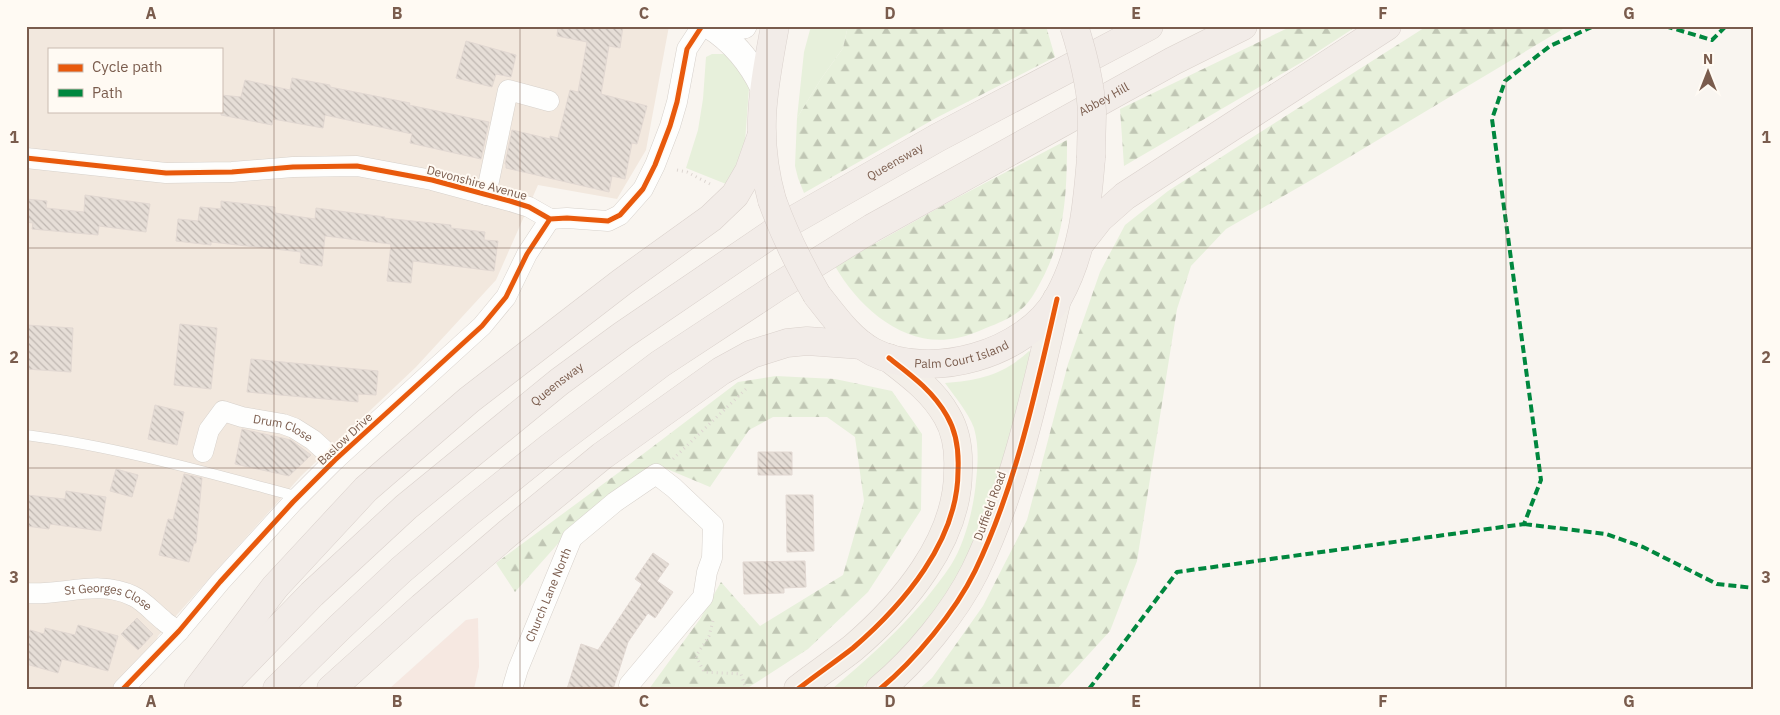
<svg xmlns="http://www.w3.org/2000/svg" width="1780" height="715" font-family="'IBM Plex Sans',sans-serif">
  <defs>
    <pattern id="forest-firs" width="22" height="20" patternUnits="userSpaceOnUse" patternTransform="scale(1.25)"><rect width="22" height="20" fill="#e7f0db"/><path d="M5 1l3.5 6h-7zM16 11l3.5 6h-7z" fill="#c0c6b4"/></pattern>
    <pattern id="building-back-hatch" width="6" height="6" patternUnits="userSpaceOnUse" patternTransform="scale(1.25)"><rect width="6" height="6" fill="#e6ded7"/><path d="M-1 5l2 2M0 0l6 6M5-1l2 2" fill="none" stroke="#bfb7b1"/></pattern>
  </defs>
  <rect width="100%" height="100%" fill="#f9f5f0"/>
  <path fill="#f2e8de" fill-rule="evenodd" d="M26,26H669L646,150L617,199L538,185L496,280L416,367L301,476L158,636L139,689H26ZM49,49H221V111H49Z"/>
  <path fill="#f6e8e1" d="M478,618L479,667L474,689H389L466,620Z"/>
  <path fill="#e7f0db" d="M811,26H848L843,48L821,79L797,118L804,52Z
    M712,54H723L729,56L737,64L749,88L745,142L733,174L726,184L686,168L698,130L703,99L706,57Z
    M1029,351L1034,353L982,534L947,595L922,629L883,671L861,689H832C876,652 919,613 951,565C965,543 974,507 976,481C978,463 979,446 974,428C968,412 955,397 945,383C980,380 1003,375 1029,351Z"/>
  <path fill="url(#forest-firs)" d="M848,26H1046L1055,57L936,118L804,193L798,178L795,166L797,118L821,79L843,48Z
    M1292,26H1357L1302,62L1124,166L1120,109Z
    M1427,26H1568L1306,183L1226,229L1191,266L1177,309L1137,561L1110,631L1057,689H919L932,678L983,606L1027,520L1068,364L1100,272L1125,225L1168,191Z
    M1067,140C1067,199 1065,245 1032,297C1021,314 1004,321 986,328C977,332 967,336 957,338C905,349 859,308 835,266L949,202Z
    M776,376L835,379L892,391L922,434L921,510L868,592L808,649L746,689H649L700,619L721,582L760,626L843,575L864,501L855,437L827,417H773L749,430L710,487L655,464L580,519L515,592L496,563L618,473L738,382Z"/>
  <path fill="url(#building-back-hatch)" stroke="#e2d8d2" d="M558,26H623L620,48L609,46L601,94L647,106L637,144L632,143L625,179L612,176L609,192L506,168V164H505L512,130L550,139V136L558,138L570,90L578,92L587,42L557,36Z
    M466,41L516,55L511,77L496,74L492,87L456,78Z
    M292,78L330,85V87L410,103L409,105L489,122L481,159L410,143L412,134L325,115L323,128L273,119L272,125L221,115V95L241,97L245,80L290,90Z
    M85,195L150,204L146,232L99,226L98,235L32,229L33,223L26,222V199L47,201L46,208L84,212Z
    M221,201L275,207V213L315,219L316,208L385,217L384,218L451,225V228L485,232L484,240L498,241L494,271L413,261L411,283L387,281L391,244L325,236L322,266L300,263L301,252L211,242V245L176,241L178,219L198,221L200,207L221,209Z
    M180,324L217,328L211,389L174,385Z
    M26,325L73,328L71,372L26,369Z
    M251,359L378,371L376,395L358,394V402L247,392Z
    M155,405L184,412L177,445L148,439Z
    M242,429L291,440L311,455L289,476L235,464Z
    M758,452H792V475H758Z
    M116,469L138,475L132,497L110,491Z
    M184,474L202,478L196,543H194L189,562L159,555L168,519L173,520Z
    M66,491L106,497L101,531L50,524L49,529L26,526V495L65,499Z
    M786,495H813L814,551L787,552Z
    M653,553L669,564L657,581L673,592L655,618L648,613L628,642L613,689H567L581,644L598,650L642,584L635,579Z
    M805,561L806,587L784,588V593L744,594L743,562Z
    M137,618L153,634L138,650L121,634Z
    M78,625L118,636L108,671L62,659L58,673L26,664V643L30,630L44,634L45,628L75,635Z"/>
  <g fill="none" stroke-linecap="round" stroke-linejoin="round">
    <defs>
      <path id="service" d="M26,435C119,447 209,473 299,497"/>
      <g id="minor">
        <path d="M26,158L166,173L232,172L293,167L357,166L432,180L510,201L529,207L550,219L567,218L608,221L620,215L643,189L655,165L670,126L677,102L687,49L702,26"/>
        <path d="M486,195L508,90L549,101"/>
        <path id="s1" d="M203,452L209,430L223,411L242,417L283,424L294,428L313,440L335,460"/>
        <path id="s2" d="M26,593C63,596 98,579 133,596C144,601 154,613 163,620C168,625 174,628 179,631"/>
        <path d="M123,689L179,631L220,582L293,502L335,460L482,326L506,297L527,254L550,219"/>
        <path id="s3" d="M512,689L518,669L572,538L615,502L656,474L674,488L713,525L712,558L707,572L703,597L629,685"/>
      </g>
      <path id="tertiary" d="M709,26C733,41 751,63 763,88
        M712,28H732L744,26"/>
      <path id="primary" d="M798,689C816,675 835,662 853,648C903,605 958,541 958,471C959,452 957,433 947,416C933,391 911,375 889,358
        M880,689C915,660 955,612 975,571C1016,486 1036,390 1057,299"/>
      <g id="trunk">
        <path d="M772,200C754,136 763,90 775,26"/>
        <path d="M1081,242L1099,219L1125,196L1387,26"/>
        <path id="s4" d="M817,295C833,315 850,340 873,352C930,381 1026,355 1058,298C1083,253 1087,208 1091,158"/>
        <path d="M198,689L275,587L366,489L469,400L622,282L711,218L735,195L749,171L761,137"/>
        <path id="s5" d="M220,689L312,594L406,507L559,382L623,335L783,226L937,138L1149,26"/>
        <path id="s6" d="M277,689L340,627L401,570L468,513L549,448L660,364L777,287L872,228L1173,61L1243,26"/>
        <path d="M331,689L422,607L507,534L602,456L721,371L752,354L787,343L807,341L862,345"/>
      </g>
    </defs>
    <use href="#service" stroke="#d7d1cb" stroke-width="11"/>
    <use href="#minor" stroke="#d7d1cb" stroke-width="21"/>
    <use href="#tertiary" stroke="#d7d1cb" stroke-width="26"/>
    <use href="#primary" stroke="#dad1cc" stroke-width="29"/>
    <use href="#trunk" stroke="#dad1cc" stroke-width="29"/>
    <path stroke="#dcd5d0" stroke-width="3" stroke-dasharray="1 4" stroke-linecap="butt" d="M677,170L687,172L710,184
      M673,459L746,389
      M713,621L709,636L696,656L704,672L741,674L746,689"/>
    <use href="#service" stroke="#fefefd" stroke-width="10"/>
    <use href="#minor" stroke="#fefefd" stroke-width="20"/>
    <use href="#tertiary" stroke="#fefefd" stroke-width="25"/>
    <use href="#primary" stroke="#f3eee8" stroke-width="28"/>
    <use href="#trunk" stroke="#f2ece8" stroke-width="28"/>
    <defs>
      <path id="trunk-bridge" d="M1074,26C1083,54 1090,82 1092,111C1092,126 1091,142 1091,158
        M772,200C784,234 799,264 817,295"/>
    </defs>
    <use href="#trunk-bridge" stroke="#dad1cc" stroke-width="29" stroke-linecap="butt"/>
    <use href="#trunk-bridge" stroke="#f2ece8" stroke-width="28"/>
    <path stroke="#00873e" stroke-width="4" stroke-dasharray="8 4" stroke-linecap="butt" d="M1665,26L1712,40L1726,26
      M1524,524L1606,534L1643,547L1717,584L1754,588
      M1089,689L1177,572L1524,524L1541,480L1492,119L1505,81L1550,46L1594,26"/>
    <defs>
      <path id="cycleway" d="M26,158L166,173L232,172L293,167L357,166L432,180L510,201L529,207L550,219L567,218L608,221L620,215L643,189L655,165L670,126L677,102L687,49L702,26
        M123,689L179,631L220,582L293,502L335,460L482,326L506,297L527,254L550,219
        M798,689C816,675 835,662 853,648C903,605 958,541 958,471C959,452 957,433 947,416C933,391 911,375 889,358
        M880,689C915,660 955,612 975,571C1016,486 1036,390 1057,299"/>
    </defs>
    <use href="#cycleway" stroke="#fffaf3" stroke-width="8"/>
    <use href="#cycleway" stroke="#e8590c" stroke-width="5"/>
  </g>
  <path fill="none" stroke="#7a5c4d" stroke-width="1" stroke-opacity="0.55" d="M274,26V689M520,26V689M767,26V689M1013,26V689M1260,26V689M1506,26V689M26,248H1754M26,468H1754"/>
  <g text-anchor="middle" stroke-width="4" stroke-linejoin="round" paint-order="stroke">
    <g font-size="12" fill="#7a5c4d" stroke="#fffaf3">
      <text dy="4" stroke="none"><textPath href="#s6" startOffset="1020">Abbey Hill</textPath></text>
      <text dy="4" stroke="none"><textPath href="#s5" startOffset="860">Queensway</textPath></text>
      <text transform="translate(477 183) rotate(15)" y="4">Devonshire Avenue</text>
      <text dy="4" stroke="none"><textPath href="#s4" startOffset="172">Palm Court Island</textPath></text>
      <text dy="4" stroke="none"><textPath href="#s5" startOffset="455">Queensway</textPath></text>
      <text dy="4" stroke="none"><textPath href="#s1" startOffset="109">Drum Close</textPath></text>
      <text transform="translate(345 439) rotate(-43)" y="4">Baslow Drive</text>
      <text transform="translate(990 506) rotate(-70)" y="4">Duffield Road</text>
      <text dy="4" stroke="none"><textPath href="#s3" startOffset="101">Church Lane North</textPath></text>
      <text dy="4" stroke="none"><textPath href="#s2" startOffset="84">St Georges Close</textPath></text>
    </g>
  </g>
  <rect width="1780" height="715" fill="none" stroke="#fffaf3" stroke-width="55"/>
  <rect x="48" y="48" width="175" height="65" fill="#fffaf3" stroke="#cabbb1"/>
  <rect x="58" y="64" width="25" height="8" fill="#e8590c" stroke="#cabbb1"/>
  <text x="92" y="72" font-size="15" fill="#7a5c4d">Cycle path</text>
  <rect x="58" y="89" width="25" height="8" fill="#00873e" stroke="#cabbb1"/>
  <text x="92" y="98" font-size="15" fill="#7a5c4d">Path</text>
  <g transform="translate(1708 72)" stroke="#fffaf3" stroke-width="4" paint-order="stroke">
  <path d="M0-4L9 19L0 12L-9 19Z" fill="#7a5c4d"/>
  <text y="-8" font-size="14" font-weight="bold" text-anchor="middle" fill="#7a5c4d">N</text>
  </g>
  <rect x="28" y="28" width="1724" height="660" fill="none" stroke="#7a5c4d" stroke-width="2"/>
  <g font-size="16" text-anchor="middle" font-weight="bold" fill="#7a5c4d">
    <text x="151" y="19">A</text>
    <text x="397" y="19">B</text>
    <text x="644" y="19">C</text>
    <text x="890" y="19">D</text>
    <text x="1136" y="19">E</text>
    <text x="1383" y="19">F</text>
    <text x="1629" y="19">G</text>
    <text x="14" y="143">1</text>
    <text x="1766" y="143">1</text>
    <text x="14" y="363">2</text>
    <text x="1766" y="363">2</text>
    <text x="14" y="583">3</text>
    <text x="1766" y="583">3</text>
    <text x="151" y="707">A</text>
    <text x="397" y="707">B</text>
    <text x="644" y="707">C</text>
    <text x="890" y="707">D</text>
    <text x="1136" y="707">E</text>
    <text x="1383" y="707">F</text>
    <text x="1629" y="707">G</text>
  </g>
</svg>
